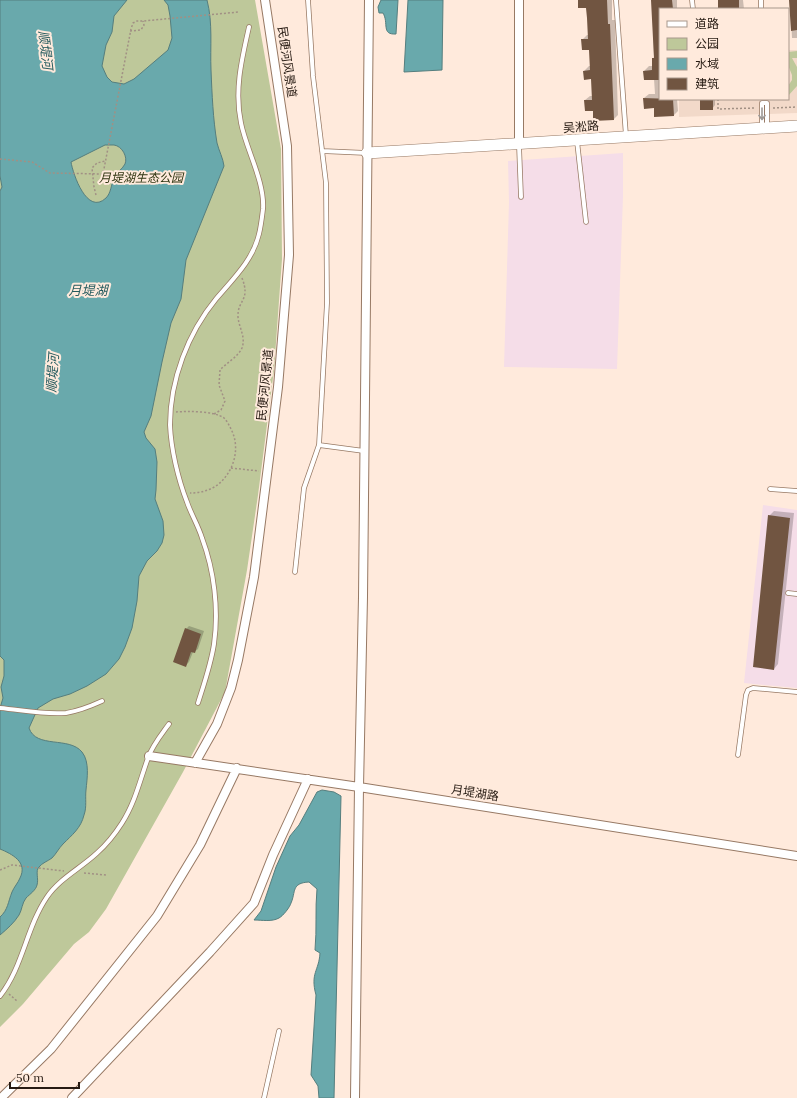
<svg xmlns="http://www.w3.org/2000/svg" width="797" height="1098" font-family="Lora,'Noto Sans SC',serif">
  <rect width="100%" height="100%" fill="#ffeadc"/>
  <path fill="#f5dde8" d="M623,153V196L617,369L504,367L509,202L508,161Z
    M763,505L797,510V688L744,683Z"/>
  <path fill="#f2d9c9" d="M788,50H797V113L679,117V99H788Z"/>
  <path fill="#bec89a" d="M0,0H255L281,149L282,259L274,370L258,495L247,570L225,692L183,772L106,909L89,932L74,944L23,1004L0,1027Z
    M797,51V58H792L797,67V86L788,96V86L792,80V75L788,65V52Z"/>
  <path fill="#69a9ac" stroke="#557e7e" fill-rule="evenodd" d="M0,0H127L114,16L112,32L106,45L102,66L107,77L112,82L124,84L134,79L168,50L172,38L170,16L168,5L164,0H207C213,23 210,47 211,70C212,94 213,119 217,143C219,151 223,158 224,166L186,260L181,299L171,323L162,362L151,416L144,432L146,438L155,449L157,462L156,490L155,499L163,521L164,535L162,543L157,551L147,561L139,576L137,601L132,628L125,647L119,659L106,674L87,686L70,694L53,699L38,708L29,728C36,749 69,736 82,752C90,762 87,779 86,790C85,798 87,807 84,815C81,828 72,835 63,844C59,848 56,854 52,858C48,861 42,863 39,867C35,871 39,879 37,885C36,890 30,894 26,898C22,903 22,910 19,915C14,923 7,929 0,935V917C8,910 8,902 12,892C14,887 18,883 20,878C28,862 12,854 0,849V708L3,698L1,687L4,676V660L0,656V191L2,187L0,176ZM105,145C108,145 111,145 114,145C122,146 128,157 125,164C122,170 116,172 114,178C111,185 111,193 106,198C87,216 73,174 71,162Z
    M381,0H398L396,34C381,35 389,23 383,13H379L378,7Z
    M408,0H443L442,70L404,72Z
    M322,790L334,792L341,796L334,1098H319L318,1086L311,1075L316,995C310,973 319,971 320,953L315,950C317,929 315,909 317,889L309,882C291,883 296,892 291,903C290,907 283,916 279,918C272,922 262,920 254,920L261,911L276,867L290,836L299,825L317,792Z"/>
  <path fill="#0003" d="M579,0H612V20H615L618,115L614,119L593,110L585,100L590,96H593L592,78L584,71L589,66H591L590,49L582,40L587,35H589L587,7Z
    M652,0H677V9H660V99H677L678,111L673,116L644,98L649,94H655L654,79L644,71L649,66H653V59L654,57Z
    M719,0H743L744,9H719Z
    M790,0H797V38H792Z
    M701,99H715V105L712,109Z
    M774,511L794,513L778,664L774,669L769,516Z
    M189,626L204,631L198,649L194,652H193L189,662L186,665V629Z"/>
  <path fill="#715541" d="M578,0H607L608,24H610L614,120L593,121V111H585L584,100H592L591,79L584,80L583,71L590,70L589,50H582L581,39H588L587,18L586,8H578Z
    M651,0H672L673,9H660V80H644L643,71L652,70V58H654Z
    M718,0H739V9H718Z
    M789,0H797V30L791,31Z
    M643,98L673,99L674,116L654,117V108L644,109Z
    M700,99H713V110H700Z
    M768,515L790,518L774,670L753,667Z
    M185,628L201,634L195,653L191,652L186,667L173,662Z"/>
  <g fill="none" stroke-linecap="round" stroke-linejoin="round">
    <defs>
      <path id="service" d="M616,0L626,136
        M692,0L693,9
        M761,0V9
        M762,128V103H767V128
        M577,141L586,222
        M519,145L521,197
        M322,151L367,153
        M319,445L364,451
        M770,489L797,491
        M295,572L304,488L319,445L327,303L326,183L313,76L308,0
        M788,593L797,594
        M198,703C204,684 211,664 214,644C219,609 214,570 202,538C198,525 191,514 187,502C178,479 171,449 170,425C170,380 188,333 216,299C233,279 253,260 259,234C261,226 262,217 263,209C265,182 246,149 241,123C234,90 242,58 249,27
        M0,708C22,710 44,715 66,713C78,711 91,706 102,701
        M738,755L746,695L748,690L753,688L797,692
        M0,996C23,967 26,928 47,897C59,879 81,868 97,853C106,845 115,834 122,823C135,803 140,780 148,758C152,746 161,735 169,724
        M264,1098L279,1031"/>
      <path id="minor" d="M519,144V0
        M149,756L359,787L797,856
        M195,763L217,724L231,688L238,660L254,577L278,387L289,255L287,146L265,0
        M1,1098L51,1049L157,916L200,845L237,768
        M72,1098L210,952L254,903L273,855L308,779
        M355,1098L359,787L363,597L369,0"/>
      <path id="tertiary" d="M367,153L797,126"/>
    </defs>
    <use href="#service" stroke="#977964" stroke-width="5.5"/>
    <use href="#minor" stroke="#977964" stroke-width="10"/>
    <use href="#tertiary" stroke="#977964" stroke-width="12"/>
    <path stroke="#a19084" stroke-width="1.5" stroke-dasharray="2 2" stroke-linecap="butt" d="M130,31L141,30L144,25L143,21
      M718,99V109L755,108
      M773,108L797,107
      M0,159L32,162L50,173L103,174L131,29L133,23L137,21H143L239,12
      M96,195L94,187L92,168L97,163L105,161
      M176,412C188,411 215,411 224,418C227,421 229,425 231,429C241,448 234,473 216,486C208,491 199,493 190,493
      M214,414L221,410L225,401L219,385L220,370C226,363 238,357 242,348C246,337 239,328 238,317C237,300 251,301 242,278
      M231,468L259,471
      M0,870L12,865L64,871
      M84,873L106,875
      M9,994L17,1001"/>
    <use href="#service" stroke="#fff" stroke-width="4"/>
    <use href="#minor" stroke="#fff" stroke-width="8"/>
    <use href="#tertiary" stroke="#fff" stroke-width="11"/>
  </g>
  <defs><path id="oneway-shaft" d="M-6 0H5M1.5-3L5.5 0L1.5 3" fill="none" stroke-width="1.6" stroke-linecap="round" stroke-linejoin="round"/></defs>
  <use stroke="#9d9894" href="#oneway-shaft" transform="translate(762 114) rotate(90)"/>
  <g text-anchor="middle" stroke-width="4" stroke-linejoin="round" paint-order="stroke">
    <g font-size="12" fill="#261a12" stroke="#ffeadc">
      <text transform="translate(287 62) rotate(82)" y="4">民便河风景道</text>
      <text transform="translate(581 127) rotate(-4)" y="4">吴淞路</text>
      <text transform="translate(265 385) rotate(-84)" y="4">民便河风景道</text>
      <text transform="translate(475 793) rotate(9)" y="4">月堤湖路</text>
    </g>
    <g font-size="12" font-style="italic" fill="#2f3510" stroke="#ffeadc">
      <text x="141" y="182">月堤湖生态公园</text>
    </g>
    <g font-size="13" font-style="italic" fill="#255b5e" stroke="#ffeadc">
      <text transform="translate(46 50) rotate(83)" y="5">顺堤河</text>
      <text x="88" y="295">月堤湖</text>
      <text transform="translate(52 373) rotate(-86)" y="5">顺堤河</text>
    </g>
  </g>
  <rect x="659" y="8" width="130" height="92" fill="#ffeadc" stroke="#a8978b"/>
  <rect x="667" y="21" width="20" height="6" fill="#ffffff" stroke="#a8978b"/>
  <text x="695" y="28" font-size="12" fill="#261a12">道路</text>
  <rect x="667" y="38" width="20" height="12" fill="#bec89a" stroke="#a8978b"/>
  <text x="695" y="48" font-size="12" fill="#261a12">公园</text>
  <rect x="667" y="58" width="20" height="12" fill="#69a9ac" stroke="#a8978b"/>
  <text x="695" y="68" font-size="12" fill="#261a12">水域</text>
  <rect x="667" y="78" width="20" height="12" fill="#715541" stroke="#a8978b"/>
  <text x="695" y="88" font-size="12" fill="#261a12">建筑</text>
  <path d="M10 1082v6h69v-6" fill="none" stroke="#261a12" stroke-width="2"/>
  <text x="16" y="1082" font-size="12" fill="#261a12" stroke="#ffeadc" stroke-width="3" paint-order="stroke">50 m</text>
</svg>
